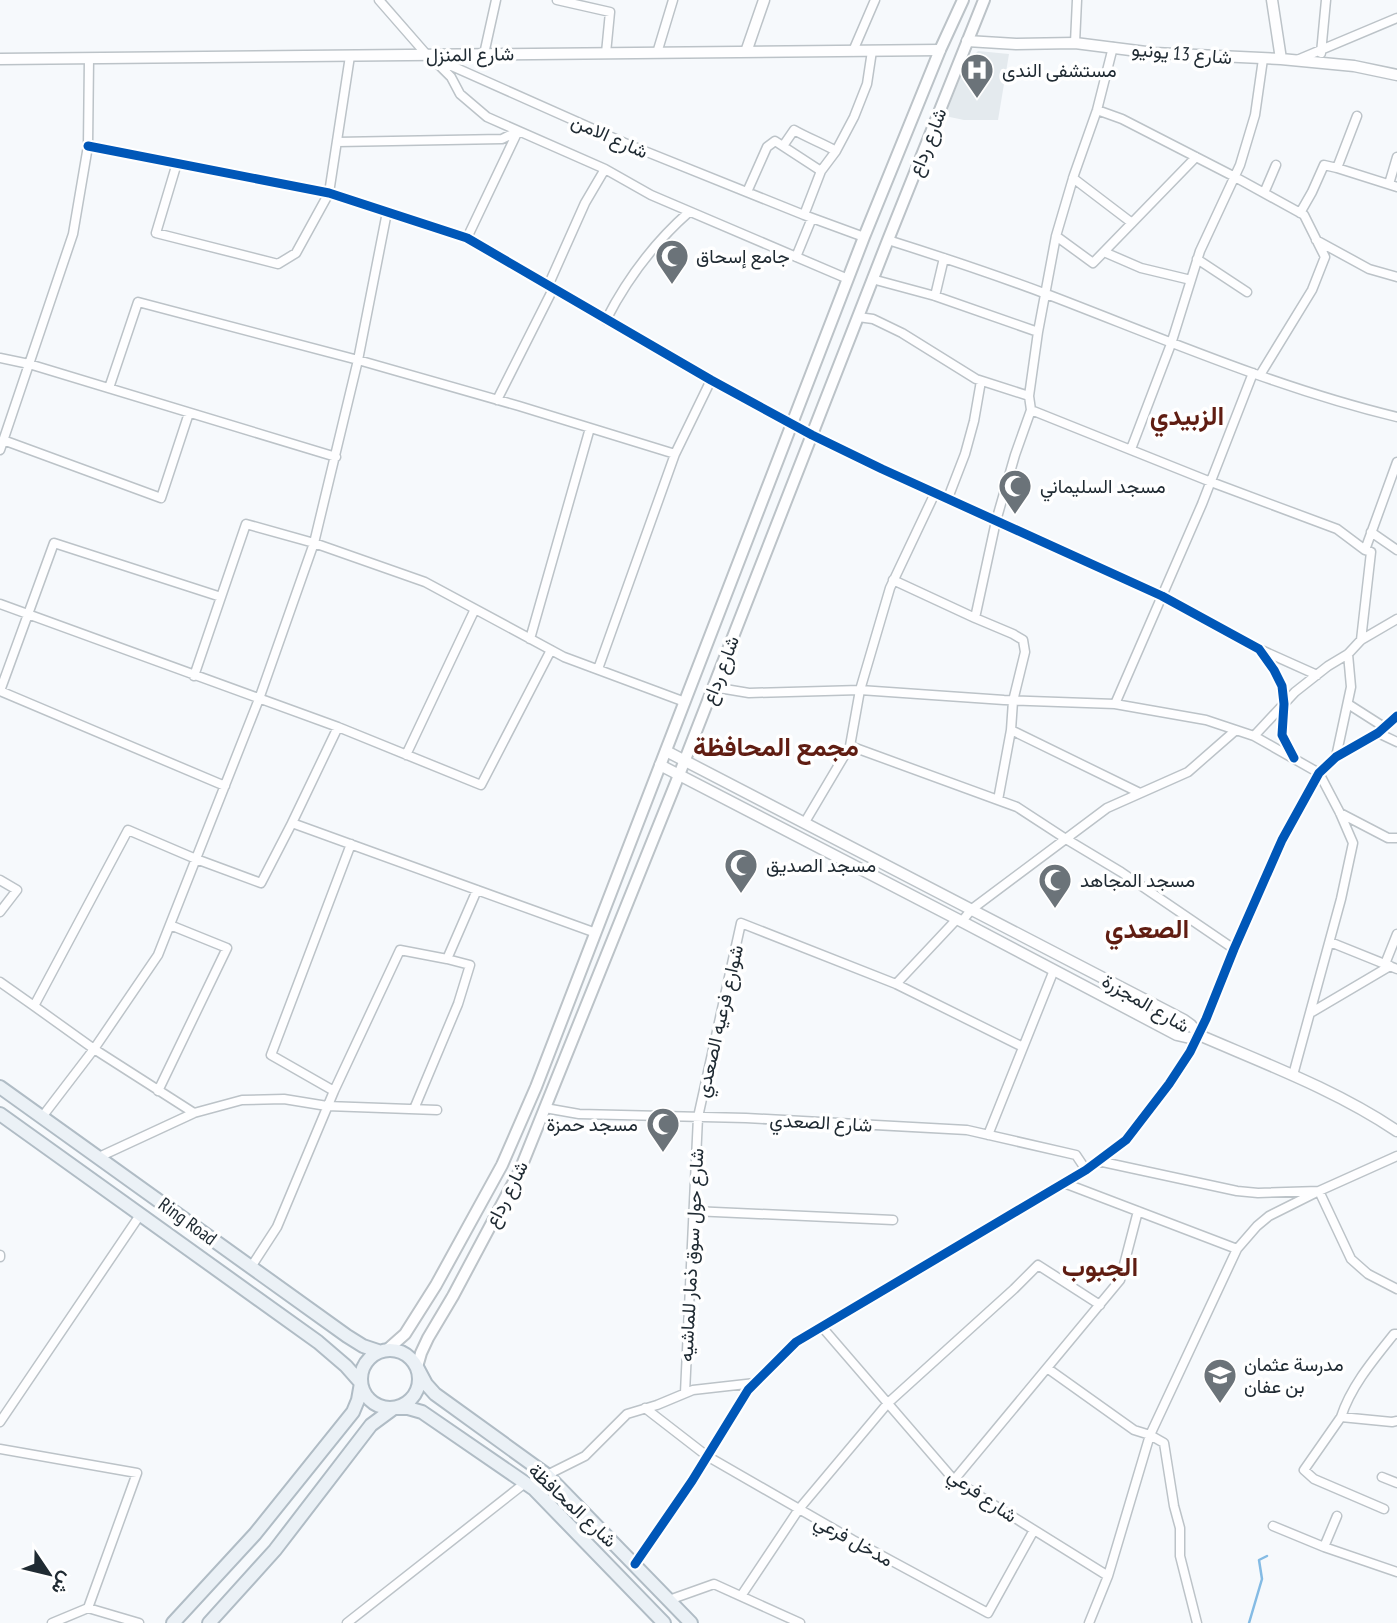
<svg xmlns="http://www.w3.org/2000/svg" width="1397" height="1623" font-family="'PT Sans Narrow',Vazirmatn,sans-serif">
  <rect width="100%" height="100%" fill="#f6f9fc"/>
  <path fill="#e4eaee" d="M978,51L1009,54L998,120H964L945,116L965,65Z"/>
  <g fill="none" stroke-linecap="round" stroke-linejoin="round">
    <path stroke="#84bbe4" stroke-width="2.5" d="M1249,1623L1262,1579L1259,1560L1267,1556"/>
    <defs>
      <path id="minor" d="M379,0L427,55L627,144L804,215L864,237
        M557,0L610,12L606,53
        M1075,43L1077,0
        M853,51L875,0
        M657,53L673,0
        M1321,53L1326,0
        M484,54L496,0
        M1297,60L1397,18
        M435,61L451,77L460,94L487,117L605,169L651,195L848,279
        M1097,110L1122,119L1235,177L1304,215L1325,257L1312,290L1260,375
        M1357,116L1337,168L1397,187
        M337,142L502,139L518,131
        M88,146L329,193L467,238L711,380L812,435L882,469L1162,596L1259,649L1274,670L1282,686L1284,704L1282,735L1294,758
        M783,146L794,130C808,138 822,143 836,151L821,171L804,215
        M836,151L854,117L867,84L872,51
        M177,163L156,233L278,264L296,253L329,193L350,56
        M1073,178L1132,223
        M1389,184L1397,157
        M747,192L767,147L775,141L821,171
        M1264,193L1276,165
        M1300,213L1312,192L1324,165L1337,168
        M1056,236L1093,263L1196,157
        M467,238L518,131
        M888,240C942,257 996,275 1049,295C1164,339 1277,388 1397,417
        M1316,240L1369,269L1397,277
        M1104,252L1141,268L1191,280
        M796,257L812,218
        M1197,259L1247,292
        M872,279L935,296L1038,332
        M548,286L585,203L605,169
        M935,296L944,258
        M858,317L873,319L902,333L976,379L1029,396L1031,410L1211,482L1337,529L1365,550L1371,552L1361,640
        M606,320C627,279 656,241 689,212
        M0,358L29,364L336,457
        M109,388L138,302L358,360L519,406L675,454
        M1029,396L1038,332L1056,236L1074,175L1097,110L1113,47
        M497,400L553,289
        M3,440L161,498L189,413
        M1131,449L1171,344L1200,251L1240,165L1255,115L1263,59
        M0,450L73,234L88,146L89,58
        M948,498L965,454L974,421L981,381
        M1371,532L1397,550
        M1365,550L1397,462
        M893,580L975,618L1013,634L1023,640L1025,652L1013,701L1011,730
        M221,597L246,524L314,543L425,582L564,657L685,702
        M0,604L338,727L481,785L551,650
        M975,618L996,521L1015,455L1031,410
        M530,639L590,428
        M1259,649L1317,675
        M598,669L675,454L711,380
        M713,687L749,693L860,690L1004,700L1115,704L1206,720L1236,730
        M0,691L54,543L221,597L194,676
        M0,691L225,786
        M1115,704L1202,504L1253,373
        M1348,704L1384,727
        M338,727L292,823L596,933
        M1378,733L1397,742
        M1254,736L1319,773L1340,813L1353,843L1341,899L1293,1075
        M850,746L1017,807L1066,839L1121,872L1234,949
        M406,755L475,609
        M1336,757L1351,687L1348,654
        M998,800L1011,730L1140,793
        M1340,813L1388,838H1397
        M805,822L850,746L860,690L890,588L935,493
        M351,844L271,1055L334,1091L400,950L447,959L477,890
        M0,880L17,890L0,912
        M962,921L972,909L1107,808L1188,772L1236,730L1254,736L1295,692L1328,666L1348,654L1361,640L1397,619
        M1330,942L1397,969
        M1385,964L1397,934
        M0,982L34,1006L128,830L196,859L261,883L292,823
        M896,984L957,919
        M34,1006L94,1049L194,1113L99,1157
        M1312,1012L1390,966
        M158,1091L227,948L170,925
        M545,1108L579,1114L746,1118L967,1130L1076,1155L1086,1170
        M414,1109L458,1004L470,965L447,959
        M194,1113L242,1100L284,1099L327,1106L437,1110
        M42,1117L94,1049L158,955L259,699L314,543L358,360L387,212
        M988,1135L1054,970
        M1098,1161L1237,1191L1258,1193L1319,1191L1351,1259L1368,1274L1397,1289
        M1064,1183L1237,1249
        M693,1211L893,1220
        M0,1255V1257
        M251,1267L277,1227L334,1091
        M822,1327L954,1480L1108,1576
        M1047,1368L1134,1430L1150,1435L1164,1443L1174,1506L1180,1528V1556L1197,1623
        M685,1393L698,1117L741,923L896,984L1023,1047
        M645,1408L707,1456L853,1540L988,1613L1034,1530
        M1341,1417C1351,1386 1374,1359 1394,1334H1397
        M0,1422L140,1215
        M0,1449L137,1473L88,1608L139,1623
        M547,1475L585,1456L627,1414L657,1405L693,1390L755,1383
        M1382,1477L1397,1483
        M954,1480L1120,1280L1138,1211
        M1384,1509L1314,1479L1304,1470L1341,1417L1392,1422L1397,1421
        M1273,1526L1324,1547L1397,1572
        M1324,1547L1337,1516
        M635,1564L692,1481L748,1390L796,1342L1086,1170L1126,1140L1169,1084L1190,1052L1206,1019L1234,949L1282,840L1319,773L1336,757L1378,733L1397,716
        M741,1596L799,1509L888,1403L1014,1289L1038,1265L1100,1305
        M669,1600L714,1584L800,1623
        M52,1623L88,1608
        M347,1623L525,1483
        M1089,1623L1108,1576L1150,1435L1237,1249L1257,1226L1269,1216L1319,1191L1397,1156"/>
      <path id="tertiary" d="M1272,0L1281,59
        M967,41L1016,44L1075,43L1154,53L1281,59L1354,66L1397,75
        M746,52L764,0
        M0,59L940,50
        M666,751L1184,1020L1191,1025L1199,1035
        M660,765L957,919L1177,1035L1190,1038L1199,1035
        M1199,1035C1266,1064 1336,1090 1397,1131"/>
      <path id="secondary" d="M388,1349L405,1334L436,1285L502,1165L536,1087L864,237L940,50L963,0
        M417,1367L421,1353L428,1338L453,1296L520,1170L679,775L888,240L984,0"/>
      <path id="primary" d="M0,1087L347,1336L363,1346L378,1351
        M0,1114L318,1342L346,1366L361,1383L358,1400L353,1412L255,1534L173,1623
        M361 1379a29 29 0 1 1 58 0a29 29 0 1 1-58 0Z
        M417,1367L426,1384L435,1394L547,1475L691,1623
        M209,1623L275,1550L371,1425L394,1408H408L422,1412L534,1489L664,1623"/>
    </defs>
    <use href="#minor" stroke="#bcc3c8" stroke-width="11"/>
    <use href="#tertiary" stroke="#bcc3c8" stroke-width="13"/>
    <use href="#secondary" stroke="#bcc3c8" stroke-width="14"/>
    <use href="#primary" stroke="#b0bcc5" stroke-width="16"/>
    <use href="#minor" stroke="#fefeff" stroke-width="8"/>
    <use href="#tertiary" stroke="#fefeff" stroke-width="10"/>
    <use href="#secondary" stroke="#fefeff" stroke-width="10"/>
    <use href="#primary" stroke="#ebf1f6" stroke-width="12"/>
    <defs>
      <path id="cycleway" d="M88,146L329,193L467,238L711,380L812,435L882,469L1162,596L1259,649L1274,670L1282,686L1284,704L1282,735L1294,758
        M635,1564L692,1481L748,1390L796,1342L1086,1170L1126,1140L1169,1084L1190,1052L1206,1019L1234,949L1282,840L1319,773L1336,757L1378,733L1397,716"/>
    </defs>
    <use href="#cycleway" stroke="#fff" stroke-width="13"/>
    <use href="#cycleway" stroke="#0057b8" stroke-width="9"/>
  </g>
  <defs>
    <symbol id="hospital-pin" viewBox="-11 -11 22 30"><path d="M0 17L-7.5 6A9.5 9.5 0 1 1 7.5 6Z" fill="#6b7379" stroke="#fff"/><path d="M-5-5h3v3.5h4V-5h3V5h-3V1.5h-4V5h-3Z" fill="#fff"/></symbol>
    <symbol id="mosque-pin" viewBox="-11 -11 22 30"><path d="M0 17L-7.5 6A9.5 9.5 0 1 1 7.5 6Z" fill="#6b7379" stroke="#fff"/><path d="M3.5-4.9A6 6 0 1 0 3.5 4.9A5 5 0 1 1 3.5-4.9Z" fill="#fff"/></symbol>
    <symbol id="school-pin" viewBox="-11 -11 22 30"><path d="M0 17L-7.5 6A9.5 9.5 0 1 1 7.5 6Z" fill="#6b7379" stroke="#fff"/><path d="M0-5L7-2L0 1L-7-2ZM-4 1L0 2.5L4 1V4Q0 6-4 4Z" fill="#fff"/></symbol>
  </defs>
  <g fill-rule="evenodd">
    <use href="#hospital-pin" x="958" y="51" width="38" height="52"/>
    <use href="#mosque-pin" x="653" y="237" width="38" height="52"/>
    <use href="#mosque-pin" x="996" y="467" width="38" height="52"/>
    <use href="#mosque-pin" x="722" y="846" width="38" height="52"/>
    <use href="#mosque-pin" x="1036" y="861" width="38" height="52"/>
    <use href="#mosque-pin" x="644" y="1105" width="38" height="52"/>
    <use href="#school-pin" x="1201" y="1356" width="38" height="52"/>
  </g>
  <g text-anchor="middle" stroke-width="7" stroke-linejoin="round" paint-order="stroke">
    <g font-size="19" fill="#202b33" stroke="#fff">
      <text transform="translate(1182 53) rotate(5)" y="7">شارع 13 يونيو</text>
      <text transform="translate(470 54) rotate(-1)" y="7">شارع المنزل</text>
      <text transform="translate(610 136) rotate(24)" y="7">شارع الامن</text>
      <text transform="translate(927 142) rotate(-68)" y="7">شارع رداع</text>
      <text transform="translate(720 670) rotate(-69)" y="7">شارع رداع</text>
      <text transform="translate(1146 1003) rotate(30)" y="7">شارع المجزرة</text>
      <text transform="translate(719 1021) rotate(-77)" y="7">شوارع فرعيه الصعدي</text>
      <text transform="translate(821 1122) rotate(3)" y="7">شارع الصعدي</text>
      <text transform="translate(506 1194) rotate(-63)" y="7">شارع رداع</text>
      <text transform="translate(188 1221) rotate(36)" y="7">Ring Road</text>
      <text transform="translate(691 1255) rotate(-87)" y="7">شارع حول سوق ذمار للماشيه</text>
      <text transform="translate(983 1495) rotate(35)" y="7">شارع فرعي</text>
      <text transform="translate(573 1505) rotate(43)" y="7">شارع المحافظة</text>
      <text transform="translate(854 1540) rotate(29)" y="7">مدخل فرعي</text>
    </g>
    <g font-size="19" fill="#202b33" stroke="#fff" text-anchor="start">
      <text x="1002" y="77">مستشفى الندى</text>
      <text x="696" y="263">جامع إسحاق</text>
      <text x="1040" y="493">مسجد السليماني</text>
      <text x="766" y="872">مسجد الصديق</text>
      <text x="1080" y="887">مسجد المجاهد</text>
      <text x="638" y="1131" text-anchor="end">مسجد حمزة</text>
      <text x="1244" y="1371">مدرسة عثمان<tspan x="1244" dy="22">بن عفان</tspan></text>
    </g>
    <g font-size="26" font-weight="bold" fill="#601d12" stroke="#fff">
      <text x="1187" y="425">الزبيدي</text>
      <text x="776" y="756">مجمع المحافظة</text>
      <text x="1147" y="938">الصعدي</text>
      <text x="1100" y="1276">الجبوب</text>
    </g>
  </g>
  <g transform="translate(49 1574) rotate(125)" stroke="#ffffff" stroke-width="5" paint-order="stroke">
  <path d="M0-5L12 26L0 18L-12 26Z" fill="#202b33"/>
  <text y="-10" font-size="19" font-weight="bold" text-anchor="middle" fill="#202b33">ش</text>
  </g>
</svg>
